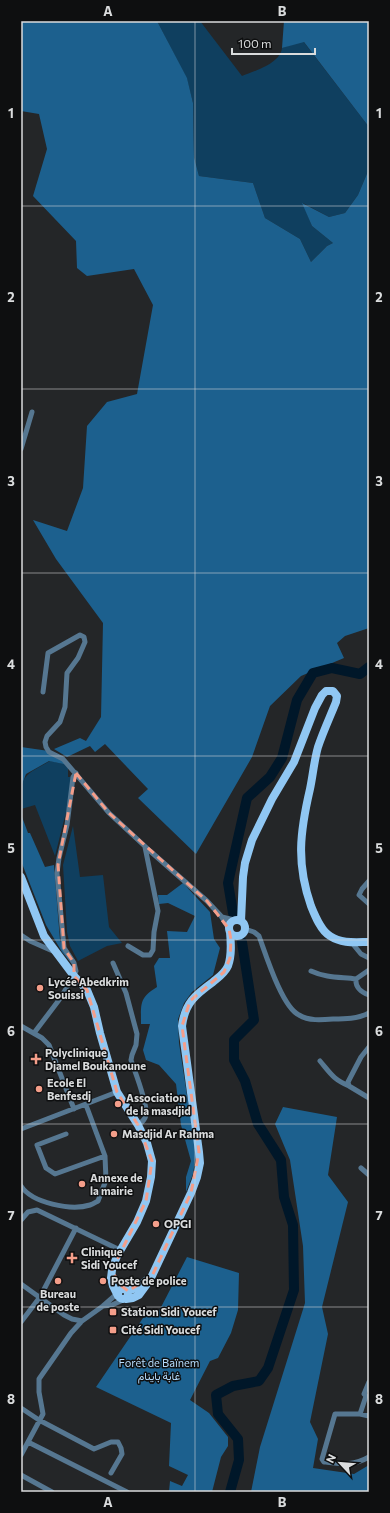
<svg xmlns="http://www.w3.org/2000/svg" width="390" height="1513" font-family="Commissioner,Vazirmatn,sans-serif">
  <rect width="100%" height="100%" fill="#242628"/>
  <path fill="#0f3f5f" d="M157,21H200L242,76C254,71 280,64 282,48L303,41L369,127V169L358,195L345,213L329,217L303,203L312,226L333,243L327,246L311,262L300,239L265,218L253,183L199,176L194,157L193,103L187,79Z
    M50,761L68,765V777H71L69,800L55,856L35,805L21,809C21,776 21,777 50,761Z
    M73,826L80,877L103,875L109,927L122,943L107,946L78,961L70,946L67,932L63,865Z"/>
  <path fill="#1c608e" d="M21,21H157L187,78L193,103L194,157L199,176L253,183L265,218L300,239L311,262L327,246L333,243L312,226L302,203L329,217L345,213L358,195L369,169V628L345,636L337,643L344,658L301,676L270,706L252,757L196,854L138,798L148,789L105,744L95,752L90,746L67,757L54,749L80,738L86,741L101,717L103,623L56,559L33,520L67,531L83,488L87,426L107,402L137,394L153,305L134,269L87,276L77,268L76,241L33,196L47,149L39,114L21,111Z
    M284,21H369V127L304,42L282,48Z
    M21,747L49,751L68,765L49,761L26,774L21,787Z
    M21,817H22L28,833H30L45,867L54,865L60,940L64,950L72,964L62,952L46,925L21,861Z
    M183,883L210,912L214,939L220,948L213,975L192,992L184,1003L178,1019L179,1043L196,1154L193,1174L186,1192V1177L191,1161L181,1125L176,1084L159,1065L146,1060L143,1050L150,1024H141C141,1004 139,998 157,987L154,966L159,958H170L167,931L187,932L195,916L168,903L159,904L158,895H167Z
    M283,1107L337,1117L328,1175L348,1202L322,1307L328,1334L310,1422L318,1439L313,1468L354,1474L369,1465V1492H251L260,1447L305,1303L303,1246L290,1160L275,1124Z
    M187,1257L239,1273L238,1310L231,1333L218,1358L210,1361L190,1400L209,1413L228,1437V1446L221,1457L212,1492H169L170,1481L182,1486L188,1475L169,1466L171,1423L96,1387L143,1318L158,1313Z"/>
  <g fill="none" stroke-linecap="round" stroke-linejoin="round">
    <path stroke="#001729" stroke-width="10" d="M233,913L228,883L247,798L270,777L282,758L297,700L313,673L332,668L360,674L369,667
      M230,1492L239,1460L238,1439L218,1414L216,1395L233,1386L259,1381L268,1368L294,1290L293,1225L284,1197L281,1160L258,1124L245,1081L234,1060V1040L254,1020L242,942"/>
    <path stroke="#567791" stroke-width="5" d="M21,449L32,412
      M43,692L48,653L80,635L84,637L85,642L78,658L67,673L65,707L60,722L47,736L45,742L46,747L49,752L63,759L109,813L150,851L207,901L221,916L229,929
      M369,881L362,889L359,895L369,904
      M222,917L234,920
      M245,929L254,932L259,936C266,955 282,1007 299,1015C309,1021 321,1020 333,1019C344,1019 358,1019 369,1013
      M21,935L30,941L55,952
      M352,943L361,954L369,958
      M128,946L143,955H150L153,950L154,932L158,911L145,847
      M113,963L126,993L137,1034L136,1045L132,1055L131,1060C135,1072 148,1104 146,1115C145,1120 142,1122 138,1125
      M369,970L356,979C355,988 361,992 369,995
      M311,971C326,978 340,977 356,979
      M21,1026L42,1038L49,1045L74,1109
      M34,1033L59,1000L74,976L76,971L74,963L64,948L57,873L59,858L67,825L73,777L76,773
      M369,1047L361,1057L348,1082L349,1086L369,1098
      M320,1061C331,1074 333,1079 349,1086
      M21,1129L117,1092
      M66,1134L37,1145L46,1168L55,1174L105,1156
      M361,1168L369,1175
      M21,1186C32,1203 71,1211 90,1205C93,1204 96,1202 98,1201L106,1180L105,1156L86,1105
      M21,1220L28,1212L37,1210L120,1250
      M21,1284L64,1315L72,1319L82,1321
      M103,1306L112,1305L123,1300
      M21,1322L40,1297L76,1228
      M21,1408L39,1420L94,1449L111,1442H118L121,1448L122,1454L111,1473
      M360,1414L366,1396L364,1394L369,1382
      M369,1416L360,1414H335L322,1459L324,1462H326C343,1464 353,1466 369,1457
      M28,1442L127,1492
      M21,1455L43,1414L39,1392V1379L71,1333L82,1321L103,1306L119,1292
      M21,1475L52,1492"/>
    <path stroke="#90c7f3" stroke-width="8" d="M21,877L44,936L74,976L87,990L94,1007L100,1033L117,1092L138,1125L147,1143L152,1161L151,1177L146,1201L137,1222L117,1256L112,1270L111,1278L113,1286L118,1296
      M229 928a8 8 0 1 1 16 0a8 8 0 1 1-16 0Z
      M241,921L243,877L245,863L252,840L272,799L294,762L315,708L322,695L326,691H333L337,696L336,702C330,717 323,732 318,747C314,761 313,775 310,789C300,832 296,863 311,906C315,916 321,931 330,936C342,944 356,942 369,942
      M118 1294a5 5 0 1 1 10 0a5 5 0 1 1-10 0Z
      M128,1291L138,1287L148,1279
      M126,1299L133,1298L139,1295L150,1280L191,1193L197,1177L200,1163L199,1152L182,1026C185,1003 195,995 213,982C219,977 225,973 228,966C232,955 231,943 230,932"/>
  </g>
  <path fill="none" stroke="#f49e8a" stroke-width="3" stroke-dasharray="8 5" stroke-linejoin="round" d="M76,773L109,813L207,901L229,929L231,940L230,958L224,972L190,1001L182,1026L199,1152L191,1193L152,1276L128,1291L119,1284L112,1270L146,1201L152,1161L138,1125L117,1092L87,990L74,976V963L64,948L58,865Z"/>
  <path fill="none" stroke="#dadcdd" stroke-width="1" stroke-opacity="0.55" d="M195,21V1492M21,206H369M21,389H369M21,573H369M21,756H369M21,940H369M21,1124H369M21,1307H369"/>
  <g fill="#f49e8a" stroke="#0e0f10" stroke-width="1.5">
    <circle cx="40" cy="988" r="4"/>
    <path d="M34 1053h4v4h4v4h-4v4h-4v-4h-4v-4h4z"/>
    <circle cx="39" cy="1089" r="4"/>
    <circle cx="118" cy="1104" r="4"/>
    <circle cx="114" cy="1134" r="4"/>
    <circle cx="82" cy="1184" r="4"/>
    <circle cx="156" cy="1224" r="4"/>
    <path d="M70 1252h4v4h4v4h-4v4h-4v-4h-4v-4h4z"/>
    <circle cx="58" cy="1281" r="4"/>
    <circle cx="103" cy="1281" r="4"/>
    <rect x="109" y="1308" width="8" height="8" rx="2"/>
    <rect x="109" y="1326" width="8" height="8" rx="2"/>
  </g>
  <g text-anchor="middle" stroke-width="3" stroke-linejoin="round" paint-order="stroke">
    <g font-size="11" font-weight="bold" fill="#dadcdd" stroke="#0e0f10" text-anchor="start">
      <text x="48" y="986">Lycée Abedkrim<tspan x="48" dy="13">Souissi</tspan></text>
      <text x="45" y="1057">Polyclinique<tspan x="45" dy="13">Djamel Boukanoune</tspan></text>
      <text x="47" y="1087">Ecole El<tspan x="47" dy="13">Benfesdj</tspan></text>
      <text x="126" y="1102">Association<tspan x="126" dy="13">de la masdjid</tspan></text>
      <text x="122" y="1138">Masdjid Ar Rahma</text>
      <text x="90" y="1182">Annexe de<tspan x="90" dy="13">la mairie</tspan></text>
      <text x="164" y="1228">OPGI</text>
      <text x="81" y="1256">Clinique<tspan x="81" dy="13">Sidi Youcef</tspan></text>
      <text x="111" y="1285">Poste de police</text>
      <text x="58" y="1298" text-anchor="middle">Bureau<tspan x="58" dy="13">de poste</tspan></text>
      <text x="121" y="1316">Station Sidi Youcef</text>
      <text x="121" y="1334">Cité Sidi Youcef</text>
    </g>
    <g font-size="11" fill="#b5dcfd" stroke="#0e0f10">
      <text x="159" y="1367">Forêt de Baïnem<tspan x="159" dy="13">غابة باينام</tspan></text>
    </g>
  </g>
  <rect width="390" height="1513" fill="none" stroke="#0e0f10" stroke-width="44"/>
  <g transform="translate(340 1463) rotate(296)" stroke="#0e0f10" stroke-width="3" paint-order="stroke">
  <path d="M0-3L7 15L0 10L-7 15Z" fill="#dadcdd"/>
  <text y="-6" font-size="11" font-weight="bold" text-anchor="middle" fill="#dadcdd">N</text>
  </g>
  <path d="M232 48v6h83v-6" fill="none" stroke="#dadcdd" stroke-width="2"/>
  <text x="238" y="48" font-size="12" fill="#dadcdd" stroke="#0e0f10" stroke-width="3" paint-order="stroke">100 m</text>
  <rect x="22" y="22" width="346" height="1469" fill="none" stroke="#dadcdd" stroke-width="1.5"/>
  <g font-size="13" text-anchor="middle" font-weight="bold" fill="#dadcdd">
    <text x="108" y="16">A</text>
    <text x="282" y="16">B</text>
    <text x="11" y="118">1</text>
    <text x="379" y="118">1</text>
    <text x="11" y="302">2</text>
    <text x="379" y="302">2</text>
    <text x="11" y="486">3</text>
    <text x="379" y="486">3</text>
    <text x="11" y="669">4</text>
    <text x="379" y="669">4</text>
    <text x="11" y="853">5</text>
    <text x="379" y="853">5</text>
    <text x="11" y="1036">6</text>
    <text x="379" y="1036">6</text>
    <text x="11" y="1220">7</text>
    <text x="379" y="1220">7</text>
    <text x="11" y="1404">8</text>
    <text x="379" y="1404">8</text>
    <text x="108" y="1507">A</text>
    <text x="282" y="1507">B</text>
  </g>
</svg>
